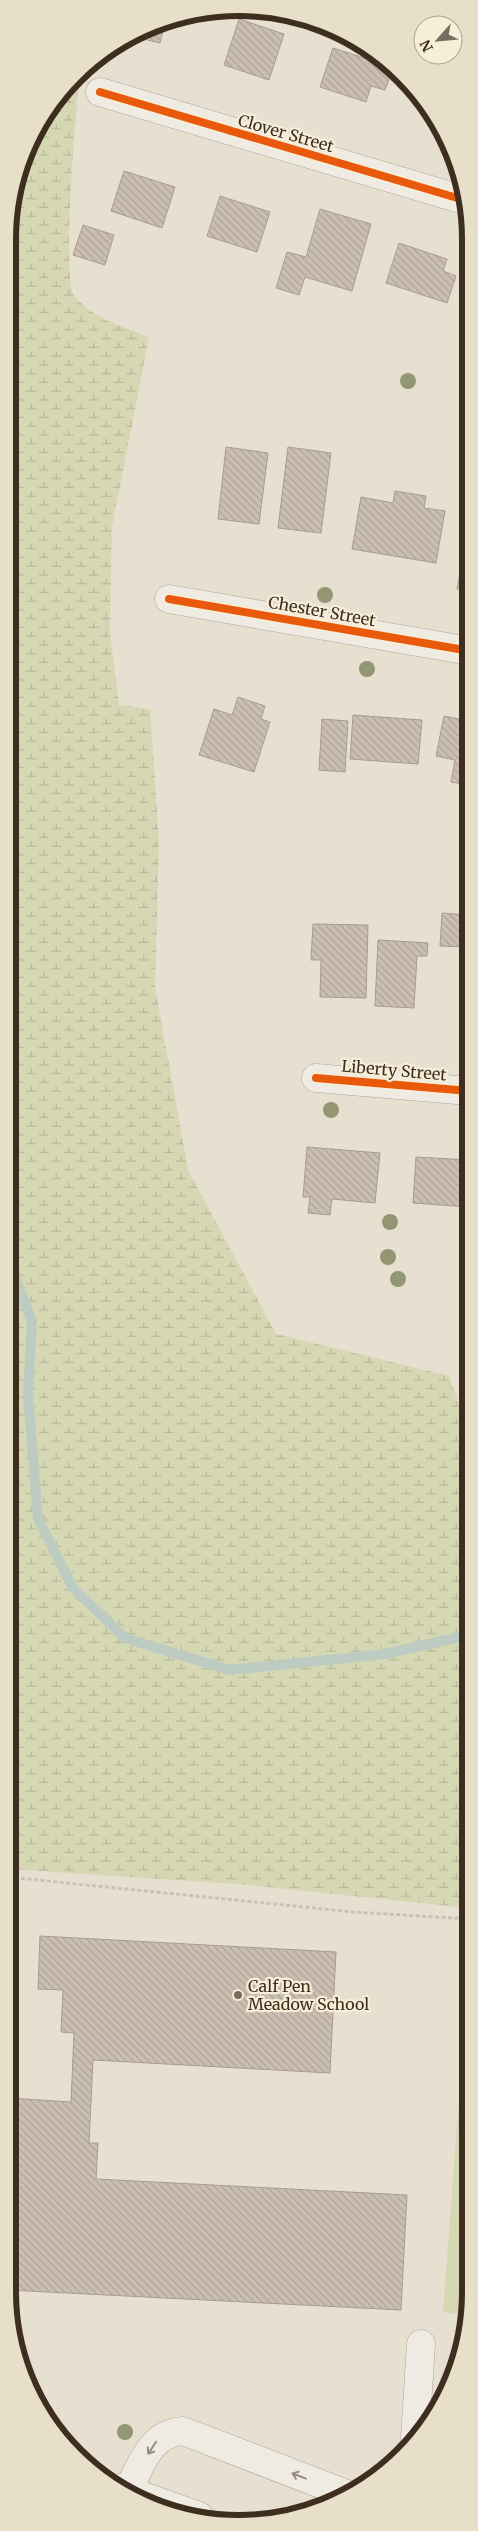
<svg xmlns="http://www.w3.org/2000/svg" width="478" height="2531" font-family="Merriweather,serif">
  <defs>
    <pattern id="wetland-marsh" width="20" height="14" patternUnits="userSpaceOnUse" patternTransform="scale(1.25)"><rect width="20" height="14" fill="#d6d7b3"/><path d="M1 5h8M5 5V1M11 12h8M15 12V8" fill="none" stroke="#b9b99a"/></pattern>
    <pattern id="building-back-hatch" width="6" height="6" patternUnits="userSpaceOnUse" patternTransform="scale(1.25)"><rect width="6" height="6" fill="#cbbfb2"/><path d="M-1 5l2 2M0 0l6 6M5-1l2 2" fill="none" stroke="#afa499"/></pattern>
  </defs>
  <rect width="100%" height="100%" fill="#e7e0d1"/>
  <path fill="url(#wetland-marsh)" d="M80,76C76,103 62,281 74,295C92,319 122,326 149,337L112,527L110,633L119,705L150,709L159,842L155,987L188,1170L276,1334L449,1376L469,1432V1908L236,1884L8,1869L9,209L38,124Z"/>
  <path fill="#d6d7b3" d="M469,1966V2316L443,2312Z"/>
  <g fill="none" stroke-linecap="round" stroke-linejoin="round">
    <path stroke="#bcccc2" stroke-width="10" d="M8,1259L32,1322L28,1395L38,1519L73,1588L125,1638L229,1670L385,1654L469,1635"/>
  </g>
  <path fill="url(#building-back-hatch)" stroke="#a89c90" d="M239,19L284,34L269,80L224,65Z
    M165,22L160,43L135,37Z
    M333,48L377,62L376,66L392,71L385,90L371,86L366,102L320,87Z
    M124,171L175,187L162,228L111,211Z
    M220,196L270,212L257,252L207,236Z
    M320,209L371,224L352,291L305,277L299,295L276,288L287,252L306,257Z
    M83,225L114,235L105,265L73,255Z
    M399,243L447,259L443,271L456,276L447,303L386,283Z
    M226,447L268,453L259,524L218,519Z
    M288,447L331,453L321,533L278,528Z
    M395,491L426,496L424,508L445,511L436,563L352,549L361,497L393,503Z
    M467,535L470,536V591L457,589Z
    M238,697L265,706L261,719L270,722L254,772L199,755L214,709L232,715Z
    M353,715L422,720L418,764L350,759Z
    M444,716L470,721V796L460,794L462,784L451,782L455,760L436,756Z
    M322,719L348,721L345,772L319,770Z
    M442,913L468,915L467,947L440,946Z
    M313,924L368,925L366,998L320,997L321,960H311Z
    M378,940L428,943L427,956H417L414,1008L375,1006Z
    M307,1147L380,1153L375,1203L332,1199L330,1215L308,1213L310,1197H303Z
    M416,1157L469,1160V1207L413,1203Z
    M40,1936L336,1952L330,2073L93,2060L89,2143H98L96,2179L407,2195L401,2310L8,2290V2098L71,2102L74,2033L61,2032L63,1990L38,1989Z"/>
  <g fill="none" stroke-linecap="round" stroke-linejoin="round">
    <defs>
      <path id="minor" d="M100,92L464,200
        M169,599L470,651
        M316,1078L469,1091
        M415,2437L421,2344
        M120,2488L199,2516
        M128,2490C142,2464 150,2433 183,2431L344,2493"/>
    </defs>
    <use href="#minor" stroke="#ada599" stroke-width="29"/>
    <path stroke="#c8c2b9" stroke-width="3" stroke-dasharray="4 2.5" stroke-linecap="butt" d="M8,1877L353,1912L469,1919"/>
    <use href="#minor" stroke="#efebe3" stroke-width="28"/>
    <defs>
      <path id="cycleway" d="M100,92L464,200
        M169,599L470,651
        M316,1078L469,1091
        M120,2488L199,2516"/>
    </defs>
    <use href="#cycleway" stroke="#f7eed8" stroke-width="11"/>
    <use href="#cycleway" stroke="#e8590c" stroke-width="8"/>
  </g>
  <g fill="#929673">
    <circle cx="408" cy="381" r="8"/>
    <circle cx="325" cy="595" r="8"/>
    <circle cx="367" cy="669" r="8"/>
    <circle cx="331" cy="1110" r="8"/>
    <circle cx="390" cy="1222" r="8"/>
    <circle cx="388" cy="1257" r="8"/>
    <circle cx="398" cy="1279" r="8"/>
    <circle cx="125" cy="2432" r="8"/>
  </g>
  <defs><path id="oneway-shaft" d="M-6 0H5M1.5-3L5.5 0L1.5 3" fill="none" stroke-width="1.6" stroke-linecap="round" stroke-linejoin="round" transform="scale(1.25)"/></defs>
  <g stroke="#968c82">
    <use href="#oneway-shaft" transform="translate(152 2448) rotate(123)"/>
    <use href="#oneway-shaft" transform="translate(299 2476) rotate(-159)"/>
  </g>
  <circle fill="#786c5e" stroke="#f7eed8" stroke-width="2" cx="238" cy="1995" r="5"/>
  <g text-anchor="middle" stroke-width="4.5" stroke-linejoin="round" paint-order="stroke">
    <g font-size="16" fill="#3d2e20" stroke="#f7eed8">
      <text transform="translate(286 133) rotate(16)" y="6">Clover Street</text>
      <text transform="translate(322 611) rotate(10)" y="6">Chester Street</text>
      <text transform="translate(394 1070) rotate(5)" y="6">Liberty Street</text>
    </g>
    <g font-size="16" fill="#3d2e20" stroke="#f7eed8" text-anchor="start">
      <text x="248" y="1992">Calf Pen<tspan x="248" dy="18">Meadow School</tspan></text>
    </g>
  </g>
  <path d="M0 0H478V2531H0ZM239 16H239A223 223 0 0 1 462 239V2292A223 223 0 0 1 239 2515H239A223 223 0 0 1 16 2292V239A223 223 0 0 1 239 16Z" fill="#e8dfc9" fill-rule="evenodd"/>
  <path fill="none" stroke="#3d2e20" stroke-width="6" d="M239 16H239A223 223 0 0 1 462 239V2292A223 223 0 0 1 239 2515H239A223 223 0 0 1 16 2292V239A223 223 0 0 1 239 16Z"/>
  <g transform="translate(438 40) rotate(243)"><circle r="24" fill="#f7eed8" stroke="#ada18e"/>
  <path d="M0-4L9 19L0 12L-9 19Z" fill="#786c5e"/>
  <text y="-8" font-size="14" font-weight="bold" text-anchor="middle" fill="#3d2e20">N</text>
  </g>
</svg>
